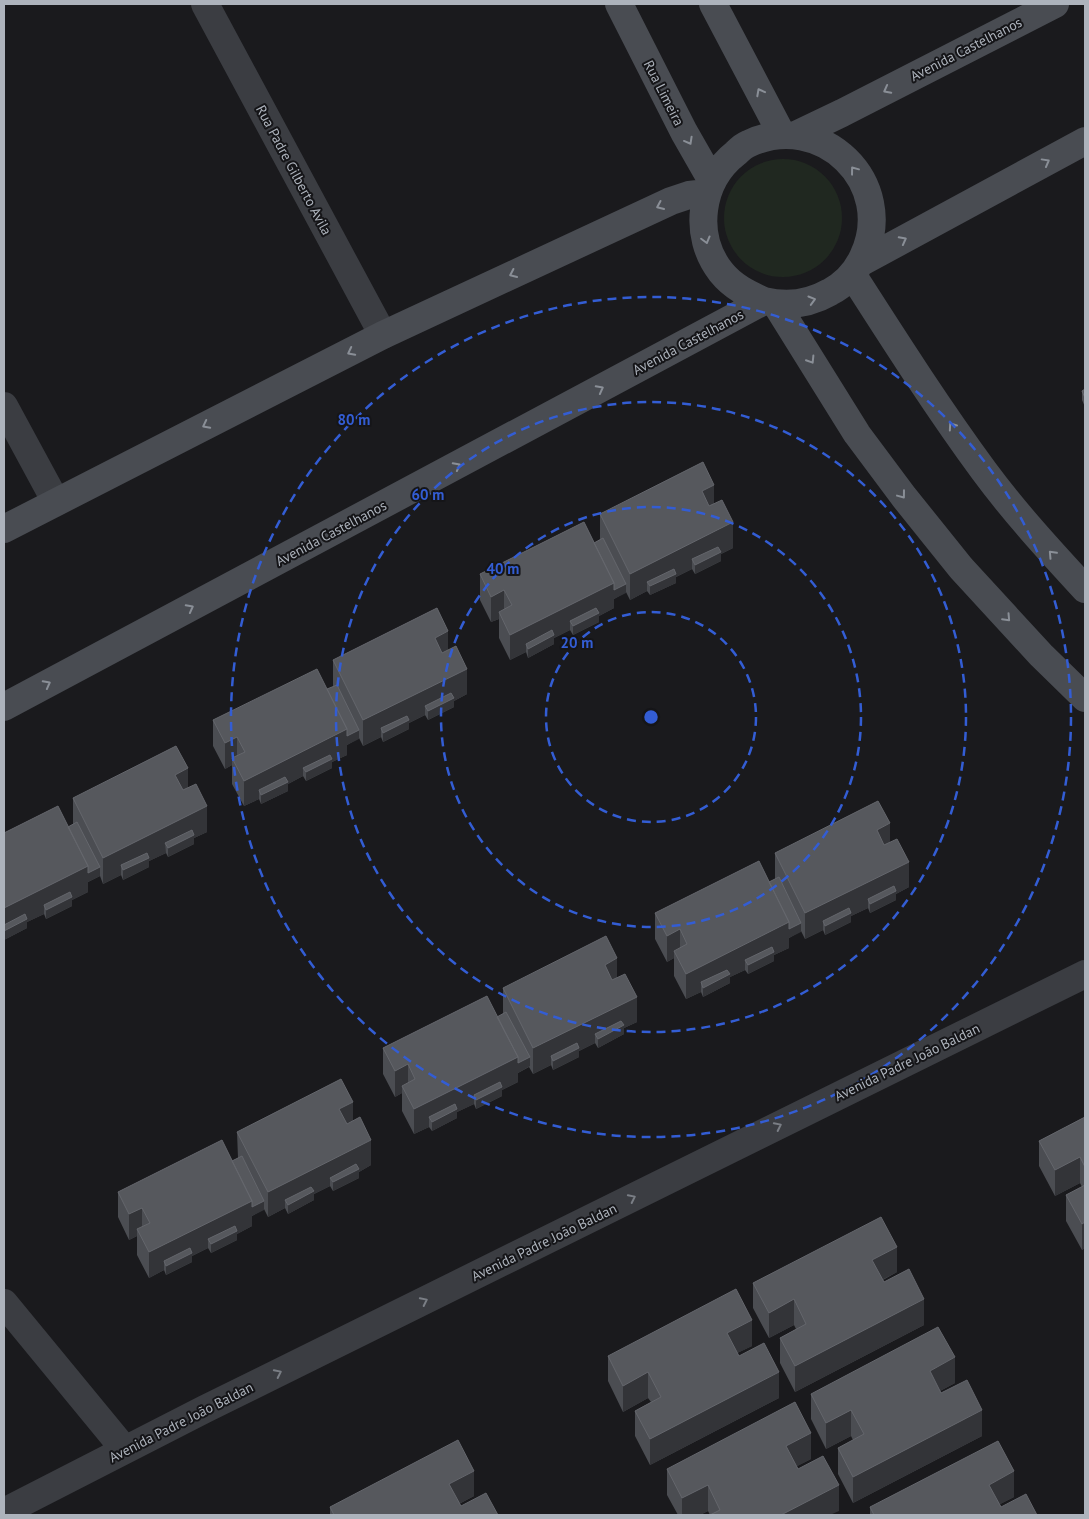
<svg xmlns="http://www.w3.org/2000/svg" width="1089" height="1519" font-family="'PT Sans',sans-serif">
  <rect width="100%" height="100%" fill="#1a1a1d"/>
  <path fill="#202820" d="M724 218a59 59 0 1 1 118 0a59 59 0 1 1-118 0Z"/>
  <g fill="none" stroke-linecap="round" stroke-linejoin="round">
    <path stroke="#3b3d42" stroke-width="28" d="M205,4L383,335
      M4,406L56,502
      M4,1303L125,1450
      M4,1512L205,1409L1085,974"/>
    <path stroke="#494c52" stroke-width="28" d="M619,4L684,132L712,181
      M713,4L782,135
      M796,135L842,113L1055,4
      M860,263L1085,141
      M852,274C895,341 937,407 984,471C1015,513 1050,551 1085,589
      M776,304L857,434L904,497L961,568L1041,655L1085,698
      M4,529L383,335L671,201L689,195L707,193
      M4,707L764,301C788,307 809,304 830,292C845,284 856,272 863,257C898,183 821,109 748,144C743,146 739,150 736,153C700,181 692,235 721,272C733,287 748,294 764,301"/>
  </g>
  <path fill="#4b4d52" d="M1085,389V407L1082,400V391Z
    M714,504L733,548L721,554V561L695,574L692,569L676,577V583L650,595L647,591L630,600L626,592L614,599V608L599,616V622L573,635L570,630L554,638V644L528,658L526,652L510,660L499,638V619L491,622L480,600V574L594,543L600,540V514Z
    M448,650L467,694L454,701V707L428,720L425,715L409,723V729L383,742L381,737L363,746L359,738L347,745V755L332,762V768L306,781L303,776L288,784V791L261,804L259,799L244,806L232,784V765L225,769L213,746V720L327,689L333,687V660Z
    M188,787L207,832L194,838V844L168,857L166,853L149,861V867L123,880L121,875L103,884L100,876L88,882V892L72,900V906L46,919L44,914L27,922V928L4,940V833L68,827L73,824V798Z
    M890,842L909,887L896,894V900L870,913L868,908L851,916V922L825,935L823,930L805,939L801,931L789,938V948L774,955V961L748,974L745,970L730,977V983L703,997L701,992L686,999L674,976V958L667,962L655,939V913L769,882L775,879V853Z
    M617,977L637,1022L624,1028V1034L598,1048L595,1043L579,1051V1057L553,1070L551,1065L533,1074L529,1067L518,1073V1082L502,1090V1096L476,1109L474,1104L457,1112V1118L432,1131L429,1127L414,1134L402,1111V1093L395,1097L383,1074V1048L497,1017L503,1014V988Z
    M1085,1117V1248L1082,1250L1066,1221V1195L1082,1187L1080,1183L1055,1196L1039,1166V1141Z
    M353,1121L371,1165L359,1172V1178L333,1191L330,1186L314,1194V1200L288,1214L285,1208L268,1217L264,1209L252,1216V1226L237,1234V1240L211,1253L208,1248L192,1256V1262L166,1275L164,1270L149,1278L137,1255V1236L129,1240L118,1217V1192L232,1161L238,1158L237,1132Z
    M897,1272L883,1280L884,1282L924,1325L795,1392L780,1363V1338L796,1329L794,1325L769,1338L753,1308V1283Z
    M752,1346L737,1353L739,1356L779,1398L650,1465L635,1436V1411L651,1402L648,1398L623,1412L608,1381V1356Z
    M955,1383L940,1391L941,1393L982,1436L853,1503L838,1474V1448L853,1440L851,1436L826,1449L811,1419V1394Z
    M811,1459L797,1466L798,1469L839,1511L710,1515L708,1511L700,1515H678L667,1495V1469Z
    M474,1496L459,1504L461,1506L498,1515H330V1507Z
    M1014,1497L1000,1504L1001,1507L1037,1515H870V1507Z"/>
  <path fill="#333438" d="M714,485V510L702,517V491Z
    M733,522V548L721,554V561L695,574V565L692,559V569L676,577V583L650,595V586L647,582V591L630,600V574Z
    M614,583L626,584V593L614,599V608L599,616V622L573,635V626L570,621V630L554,638V644L528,658V649L526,644V652L510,660V635Z
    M504,590V616L499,612V619L491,622V597Z
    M448,631V657L435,663V638Z
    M467,669V694L454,701V707L428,720V711L425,706V715L409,723V729L383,742V733L381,728V737L363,746V720Z
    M347,729L359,730V739L347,745V755L332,762V768L306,781V772L303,768V776L288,784V791L261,804V795L259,790V799L244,806V781Z
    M237,737V762L232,758V765L225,769V743Z
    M188,768V794L175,801V775Z
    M207,806V832L194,838V844L168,857V848L165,843L166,853L149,861V867L123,880V870L121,865V875L103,884V858Z
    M890,823V849L877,856V830Z
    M909,862V887L896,894V900L870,913V904L868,899V908L851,916V922L825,935V926L823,921V930L805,939V913Z
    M88,866L100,867V876L88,882V892L72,900V906L46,919V910L44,905V914L27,922V928L4,940V908Z
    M789,922L801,923V932L789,938V948L774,955V961L748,974V965L745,960V970L730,977V983L703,997V988L701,982V992L686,999V974Z
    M680,929V955L674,951V958L667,962V936Z
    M617,958V984L605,991V965Z
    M637,997V1022L624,1028V1034L598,1048V1039L595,1034V1043L579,1051V1057L553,1070V1061L551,1056V1065L533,1074V1048Z
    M518,1057H530V1066L518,1073V1082L502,1090V1096L476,1109V1100L474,1095V1104L457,1112V1118L432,1131V1122L429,1117V1127L414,1134V1109Z
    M408,1064V1090L402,1086V1093L395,1097V1071Z
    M353,1102V1128L339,1134V1109Z
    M371,1140V1165L359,1172V1178L333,1191V1182L330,1178V1186L314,1194V1200L288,1214V1205L285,1200V1208L268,1217V1192Z
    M1080,1157V1183L1055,1196V1170Z
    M252,1201H264V1210L252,1216V1226L237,1234V1240L211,1253V1244L208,1239V1248L192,1256V1262L166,1275V1266L164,1261V1270L149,1278V1252Z
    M142,1208V1234L137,1229V1236L129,1240V1214Z
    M1085,1222V1248L1082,1250V1224Z
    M897,1247V1272L872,1285V1260Z
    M794,1299V1325L769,1338V1313Z
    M924,1299V1325L795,1392V1366Z
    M752,1320V1346L727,1358V1333Z
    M955,1357V1383L930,1396V1371Z
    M648,1372V1398L623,1412V1386Z
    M779,1372V1398L650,1465V1439Z
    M851,1410V1436L826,1449V1423Z
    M982,1410V1436L853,1503V1477Z
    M811,1433V1459L786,1472V1446Z
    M474,1471V1496L449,1509V1484Z
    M1014,1471V1497L989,1510V1485Z
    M708,1485V1511L700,1515H682V1498Z
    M839,1485V1511L830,1515H781Z"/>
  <path fill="#56585d" stroke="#64666c" d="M1085,389V398L1082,391Z
    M703,462L714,485L702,491L709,506L722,500L733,522L630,574L600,514Z
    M584,522L614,583L510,635L499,612L512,605L504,590L491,597L480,574Z
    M603,538L626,584L614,590V583L594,543Z
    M718,547L721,552L695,565L692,559Z
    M674,569L676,574L650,586L647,582Z
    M437,608L448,631L435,638L442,653L456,646L467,669L363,720L333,660Z
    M596,608L599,613L573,626L570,621Z
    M552,630L554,635L528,649L526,644Z
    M317,669L347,729L244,781L232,758L245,752L237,737L225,743L213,720Z
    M337,685L359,730L347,736V729L327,689Z
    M451,693L454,698L428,711L425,706Z
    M407,716L409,720L383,733L381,728Z
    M176,746L188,768L175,775L183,790L196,784L207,806L103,858L73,798Z
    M330,755L332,759L306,772L303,768Z
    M285,777L288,782L261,795L259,790Z
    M878,801L890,823L877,830L884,845L897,839L909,862L805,913L775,853Z
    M58,806L88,866L4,908V833Z
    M77,822L100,867L88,873V866L68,827Z
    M192,830L194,835L168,848L165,843Z
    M147,853L149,858L123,870L121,865Z
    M759,861L789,922L686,974L674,951L687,944L680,929L667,936L655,913Z
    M779,877L801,923L789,929V922L769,882Z
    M894,886L896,891L870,904L868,899Z
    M70,892L72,897L46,910L44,905Z
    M849,908L851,913L825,926L823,921Z
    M25,914L27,919L4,931V925Z
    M606,936L617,958L605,965L612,980L625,974L637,997L533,1048L503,988Z
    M772,947L774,952L748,965L745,960Z
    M727,970L730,974L703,988L701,982Z
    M487,996L518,1057L414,1109L402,1086L415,1079L408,1064L395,1071L383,1048Z
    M506,1012L530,1057L518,1063V1057L497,1017Z
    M621,1021L624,1025L598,1039L595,1034Z
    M577,1043L579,1048L553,1061L551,1056Z
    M341,1079L353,1102L339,1109L347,1124L360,1117L371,1140L268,1192L237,1132Z
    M500,1082L502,1087L476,1100L474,1095Z
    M455,1104L457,1109L432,1122L429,1117Z
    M1085,1117V1167L1080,1157L1055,1170L1039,1141Z
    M222,1140L252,1201L149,1252L137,1229L150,1223L142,1208L129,1214L118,1192Z
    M242,1156L264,1201L252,1207V1201L232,1161Z
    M356,1164L359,1169L333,1182L330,1178Z
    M1085,1185V1222L1082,1224L1066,1195Z
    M311,1187L314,1191L288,1205L285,1200Z
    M881,1217L897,1247L872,1260L884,1282L909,1269L924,1299L795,1366L780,1338L806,1324L794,1299L769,1313L753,1283Z
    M235,1226L237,1231L211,1244L208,1239Z
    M190,1248L192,1253L166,1266L164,1261Z
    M736,1289L752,1320L727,1333L739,1356L764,1343L779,1372L650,1439L635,1411L661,1397L648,1372L623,1386L608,1356Z
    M938,1327L955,1357L930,1371L941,1393L967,1380L982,1410L853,1477L838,1448L864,1434L851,1410L826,1423L811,1394Z
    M795,1402L811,1433L786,1446L798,1469L823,1456L839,1485L781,1515H710L720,1510L708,1485L682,1498L667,1469Z
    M458,1440L474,1471L449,1484L461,1506L486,1493L498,1515H334L330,1507Z
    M998,1441L1014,1471L989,1485L1001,1507L1026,1494L1037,1515H874L870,1507Z"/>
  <defs><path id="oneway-chevron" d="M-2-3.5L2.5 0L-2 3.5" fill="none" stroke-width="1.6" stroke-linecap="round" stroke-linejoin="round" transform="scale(1.25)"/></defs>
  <g stroke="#8a8f97">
    <use href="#oneway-chevron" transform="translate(887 90) rotate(152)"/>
    <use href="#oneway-chevron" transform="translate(760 92) rotate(-118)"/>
    <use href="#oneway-chevron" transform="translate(689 141) rotate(61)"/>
    <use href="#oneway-chevron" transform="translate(1046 162) rotate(-29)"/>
    <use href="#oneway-chevron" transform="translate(854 170) rotate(-127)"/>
    <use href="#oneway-chevron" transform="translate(660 206) rotate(156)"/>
    <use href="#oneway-chevron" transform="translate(706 240) rotate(75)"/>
    <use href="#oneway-chevron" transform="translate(903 240) rotate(-28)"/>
    <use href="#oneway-chevron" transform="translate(513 274) rotate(155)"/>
    <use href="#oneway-chevron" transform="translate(812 300) rotate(-16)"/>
    <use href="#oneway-chevron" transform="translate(351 352) rotate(153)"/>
    <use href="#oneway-chevron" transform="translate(811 360) rotate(58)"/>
    <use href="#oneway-chevron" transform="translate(600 389) rotate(-28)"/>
    <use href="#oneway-chevron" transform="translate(206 425) rotate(153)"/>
    <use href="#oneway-chevron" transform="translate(952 426) rotate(-125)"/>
    <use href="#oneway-chevron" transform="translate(457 466) rotate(-28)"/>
    <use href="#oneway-chevron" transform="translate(902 495) rotate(53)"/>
    <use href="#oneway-chevron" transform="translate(1052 554) rotate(-133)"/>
    <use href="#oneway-chevron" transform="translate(190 608) rotate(-28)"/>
    <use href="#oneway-chevron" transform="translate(1007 618) rotate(47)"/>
    <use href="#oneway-chevron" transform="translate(47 684) rotate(-28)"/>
  </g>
  <g stroke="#7a7e85">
    <use href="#oneway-chevron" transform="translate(778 1126) rotate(-26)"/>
    <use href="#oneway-chevron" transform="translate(632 1198) rotate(-26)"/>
    <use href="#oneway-chevron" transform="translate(424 1301) rotate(-26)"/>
    <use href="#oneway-chevron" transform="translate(278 1373) rotate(-26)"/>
  </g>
  <g fill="none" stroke="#335dd4" stroke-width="2.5" stroke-dasharray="9 6">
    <circle cx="651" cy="717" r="105"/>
    <circle cx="651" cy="717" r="210"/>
    <circle cx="651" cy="717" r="315"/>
    <circle cx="651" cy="717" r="420"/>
  </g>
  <g text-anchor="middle" stroke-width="4" stroke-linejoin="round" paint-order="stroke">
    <g font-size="14" fill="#adb3bc" stroke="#151518">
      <text transform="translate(966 49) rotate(-27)" y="5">Avenida Castelhanos</text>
      <text transform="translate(664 93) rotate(63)" y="5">Rua Limeira</text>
      <text transform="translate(294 170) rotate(62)" y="5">Rua Padre Gilberto Avila</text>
      <text transform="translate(688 342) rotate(-28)" y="5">Avenida Castelhanos</text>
      <text transform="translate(331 533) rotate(-28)" y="5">Avenida Castelhanos</text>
      <text transform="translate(907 1062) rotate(-26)" y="5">Avenida Padre João Baldan</text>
      <text transform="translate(544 1242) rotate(-26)" y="5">Avenida Padre João Baldan</text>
      <text transform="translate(181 1422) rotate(-27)" y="5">Avenida Padre João Baldan</text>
    </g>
  </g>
  <circle cx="651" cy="717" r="8" fill="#335dd4" stroke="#151518" stroke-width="2.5"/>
  <g font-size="15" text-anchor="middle" font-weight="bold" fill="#335dd4" stroke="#151518" stroke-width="4" stroke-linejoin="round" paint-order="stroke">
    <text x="354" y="425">80 m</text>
    <text x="428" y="500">60 m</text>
    <text x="503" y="574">40 m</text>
    <text x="577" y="648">20 m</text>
  </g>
  <rect width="1089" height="1519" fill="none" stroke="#adb3bc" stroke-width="10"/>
</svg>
